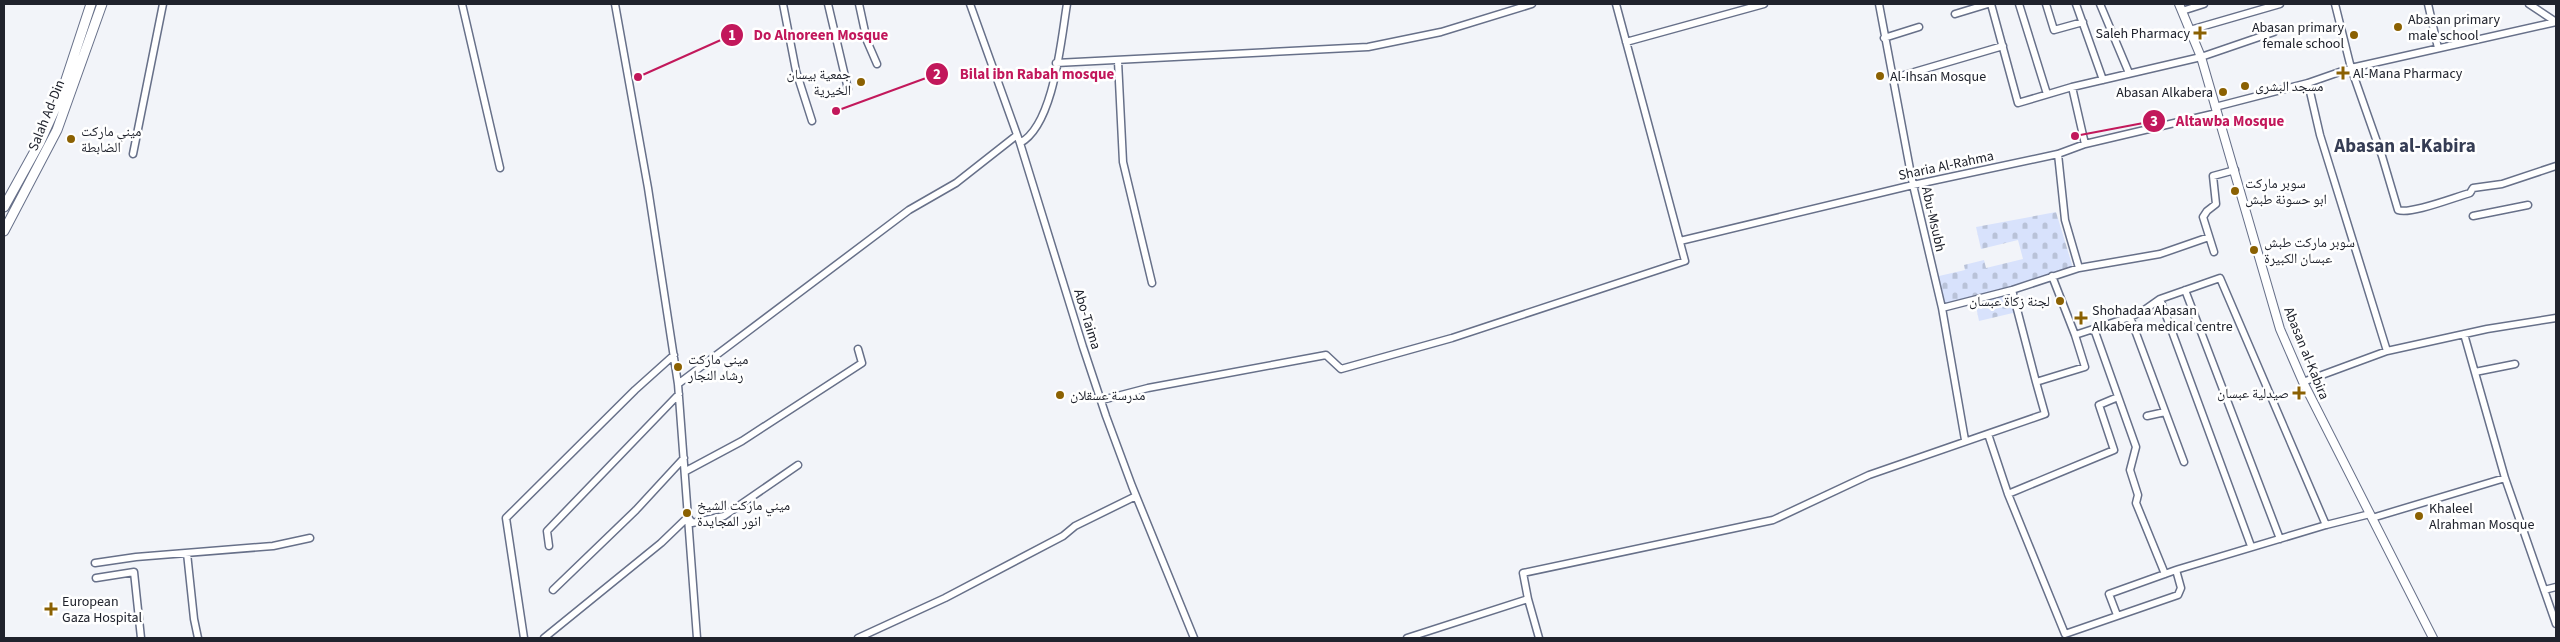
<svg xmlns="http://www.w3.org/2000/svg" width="2560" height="642" font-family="'Source Sans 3','Noto Naskh Arabic',sans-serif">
  <defs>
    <pattern id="cemetery-stones" width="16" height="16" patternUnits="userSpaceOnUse" patternTransform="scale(1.25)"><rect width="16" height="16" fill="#d8e2fc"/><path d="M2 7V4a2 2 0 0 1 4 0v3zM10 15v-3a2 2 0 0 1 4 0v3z" fill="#b9c2d8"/></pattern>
  </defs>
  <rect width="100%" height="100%" fill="#f2f4f9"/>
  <path fill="url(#cemetery-stones)" d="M2056,212L2073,268L2008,290L1945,304L1939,276L1965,270L1964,265L1984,260L1986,268L2023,259L2018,240L1981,249L1976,227Z
    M2008,293L2013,295L2017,312L1979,321L1975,301Z"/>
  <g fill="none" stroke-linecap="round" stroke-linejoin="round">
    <defs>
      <path id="minor" d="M462,4L500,168
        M615,4L648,188L678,384L697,638
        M783,4L796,71L812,121
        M828,4L848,89
        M859,4L867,41L877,64
        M970,4L1020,143L1083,347L1106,416L1132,486L1194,638
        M1879,4L1913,185L1942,308L1965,440
        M1991,4L2018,103L2072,87L2201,57L2274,32
        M2019,4L2047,94
        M2046,4L2054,30L2083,22
        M2076,4L2103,80
        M2100,4L2129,73
        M2335,4L2351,68L2382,156L2398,210C2410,215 2455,197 2470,193L2473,188L2502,184L2556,166
        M2428,4L2438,48
        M2529,4L2556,22
        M2182,11L2204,4
        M1955,14L1988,4
        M2190,30L2280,4
        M1884,38L1919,27
        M1626,42L1764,4
        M1118,61L1123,162L1152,283
        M1056,63L1368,47L1441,32L1532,4
        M1894,78L2003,46
        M2308,83L2320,135L2387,351
        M2072,87L2085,144
        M2215,107L2308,83L2351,68L2556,22
        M1020,143C1054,125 1061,40 1067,4
        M133,154L163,4
        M2058,154L2065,220L2079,268
        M2473,216L2528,205
        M1680,241L1913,185L2058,154L2085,144L2217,113
        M2214,252L2203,217L2207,211L2216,204L2213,176L2235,170
        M2052,276L2075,335
        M2012,290L2036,382
        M2185,290L2280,539
        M2160,299L2251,546
        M1942,308L2012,290L2079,268L2160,254L2209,237
        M2130,317L2184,462
        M2094,329L2136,447L2130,470L2138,495L2136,503L2165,574
        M2464,334L2505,478L2556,624
        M2475,372L2515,364
        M2303,382L2387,351L2487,329L2556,318
        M678,384L909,210L956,183L1017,135
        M1102,400L1148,388L1326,355L1341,369L1452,338L1685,261L1616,4
        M2147,416L2165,412
        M1988,434L2008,494L2065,634L2178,595L2181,588L2176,570L2179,569L2326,525L2370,514
        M686,471L742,441L862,363L858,349
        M2008,494L2114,450L2099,405L2118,397
        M2372,518L2505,478
        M549,546L547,531L679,394
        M187,553L194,619L198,638
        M95,563L136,557L273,546L310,538
        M96,578L134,572L141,638
        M553,590L636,510L684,458
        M2544,590L2556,587
        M1528,599L1539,638
        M2117,615L2109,594L2176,570
        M524,638L506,518L635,390L674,355
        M544,638L661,543L688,517L692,523L724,516L798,465
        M858,638L945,598L1063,536L1075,526L1136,496
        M1407,638L1528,599L1523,573L1773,520L1869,475L2045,414L2036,382L2085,367L2075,335L2130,317L2143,311L2160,299L2220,278L2326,525"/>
      <path id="major" d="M2179,4L2201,57L2280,329L2303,382L2433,638"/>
      <path id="highway" d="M4,207L40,142L60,98L91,4
        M4,231L57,130L102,4"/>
    </defs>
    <use href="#minor" stroke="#677089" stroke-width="9"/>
    <use href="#major" stroke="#677089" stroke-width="10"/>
    <use href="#highway" stroke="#677089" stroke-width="11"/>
    <use href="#minor" stroke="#fff" stroke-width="6"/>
    <use href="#major" stroke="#fff" stroke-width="8"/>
    <use href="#highway" stroke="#fff" stroke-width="9"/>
  </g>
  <g fill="#8b6102" stroke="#fff" stroke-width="2">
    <circle cx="2398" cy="27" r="5"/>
    <path d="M2197.5 25.5h5v5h5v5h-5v5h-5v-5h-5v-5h5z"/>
    <circle cx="2354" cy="35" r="5"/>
    <path d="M2340.5 65.5h5v5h5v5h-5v5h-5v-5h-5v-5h5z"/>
    <circle cx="1880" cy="76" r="5"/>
    <circle cx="861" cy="82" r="5"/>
    <circle cx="2245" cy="86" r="5"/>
    <circle cx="2223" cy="92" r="5"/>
    <circle cx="71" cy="139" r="5"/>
    <circle cx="2235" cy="191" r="5"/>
    <circle cx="2254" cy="250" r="5"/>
    <circle cx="2060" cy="301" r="5"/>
    <path d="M2078.5 310.5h5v5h5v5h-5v5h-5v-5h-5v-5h5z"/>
    <circle cx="678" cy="367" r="5"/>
    <path d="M2296.5 385.5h5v5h5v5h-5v5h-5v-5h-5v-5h5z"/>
    <circle cx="1060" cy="395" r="5"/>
    <circle cx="687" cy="513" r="5"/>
    <circle cx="2419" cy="516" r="5"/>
    <path d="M48.5 601.5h5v5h5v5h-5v5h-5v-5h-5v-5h5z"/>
  </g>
  <g text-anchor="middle" stroke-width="5" stroke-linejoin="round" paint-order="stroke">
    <g font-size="14" fill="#20232d" stroke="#fff" text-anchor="start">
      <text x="2408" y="24">Abasan primary<tspan x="2408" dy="16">male school</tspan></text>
      <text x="2344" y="32" text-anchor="end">Abasan primary<tspan x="2344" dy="16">female school</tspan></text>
      <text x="2190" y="38" text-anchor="end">Saleh Pharmacy</text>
      <text x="2353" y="78">Al-Mana Pharmacy</text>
      <text x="851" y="79" text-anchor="end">جمعية بيسان<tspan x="851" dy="16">الخيرية</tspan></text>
      <text x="1890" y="81">Al-Ihsan Mosque</text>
      <text x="2255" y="91">مسجد البشرى</text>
      <text x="2213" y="97" text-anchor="end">Abasan Alkabera</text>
      <text x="81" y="136">ميني ماركت<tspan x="81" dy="16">الضابطة</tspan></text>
      <text x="2245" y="188">سوبر ماركت<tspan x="2245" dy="16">ابو حسونة طبش</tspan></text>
      <text x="2264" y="247">سوبر ماركت طبش<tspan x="2264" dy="16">عبسان الكبيرة</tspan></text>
      <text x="2050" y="306" text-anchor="end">لجنة زكاة عبسان</text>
      <text x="2092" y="315">Shohadaa Abasan<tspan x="2092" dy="16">Alkabera medical centre</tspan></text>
      <text x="688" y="364">ميني ماركت<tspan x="688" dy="16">رشاد النجار</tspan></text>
      <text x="2289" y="398" text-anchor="end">صيدلية عبسان</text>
      <text x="1070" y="400">مدرسة عسقلان</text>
      <text x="697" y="510">ميني ماركت الشيخ<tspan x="697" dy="16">انور المجايدة</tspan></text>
      <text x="2429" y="513">Khaleel<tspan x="2429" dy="16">Alrahman Mosque</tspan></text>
      <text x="62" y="606">European<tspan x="62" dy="16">Gaza Hospital</tspan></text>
    </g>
    <g font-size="14" fill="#20232d" stroke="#fff">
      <text transform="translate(46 115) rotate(-68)" y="5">Salah Ad-Din</text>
      <text transform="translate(1946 165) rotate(-12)" y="5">Sharia Al-Rahma</text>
      <text transform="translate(1934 219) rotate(77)" y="5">Abu-Msubh</text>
      <text transform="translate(1088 319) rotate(73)" y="5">Abo-Taima</text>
      <text transform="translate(2307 353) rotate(68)" y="5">Abasan al-Kabira</text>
    </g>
    <g font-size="19" font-weight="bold" fill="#363d54" stroke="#fff">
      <text x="2405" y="152">Abasan al-Kabira</text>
    </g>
  </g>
  <path fill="none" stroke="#c2185b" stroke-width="2" d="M638 77L732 35M836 111L937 74M2075 136L2154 121"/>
  <g fill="#c2185b" stroke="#fff" stroke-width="2">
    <circle cx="638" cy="77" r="5"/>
    <circle cx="836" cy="111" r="5"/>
    <circle cx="2075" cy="136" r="5"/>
    <circle cx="732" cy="35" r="12"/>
    <circle cx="937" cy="74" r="12"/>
    <circle cx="2154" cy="121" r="12"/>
  </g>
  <g font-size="15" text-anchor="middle" font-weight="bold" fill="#fff">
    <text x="732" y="40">1</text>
    <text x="937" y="79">2</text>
    <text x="2154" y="126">3</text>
  </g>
  <g font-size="15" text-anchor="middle" font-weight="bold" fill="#c2185b" stroke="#fff" stroke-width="5" stroke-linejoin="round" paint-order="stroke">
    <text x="821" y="40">Do Alnoreen Mosque</text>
    <text x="1037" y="79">Bilal ibn Rabah mosque</text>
    <text x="2230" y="126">Altawba Mosque</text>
  </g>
  <rect width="2560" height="642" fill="none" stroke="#20232d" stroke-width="10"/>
</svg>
